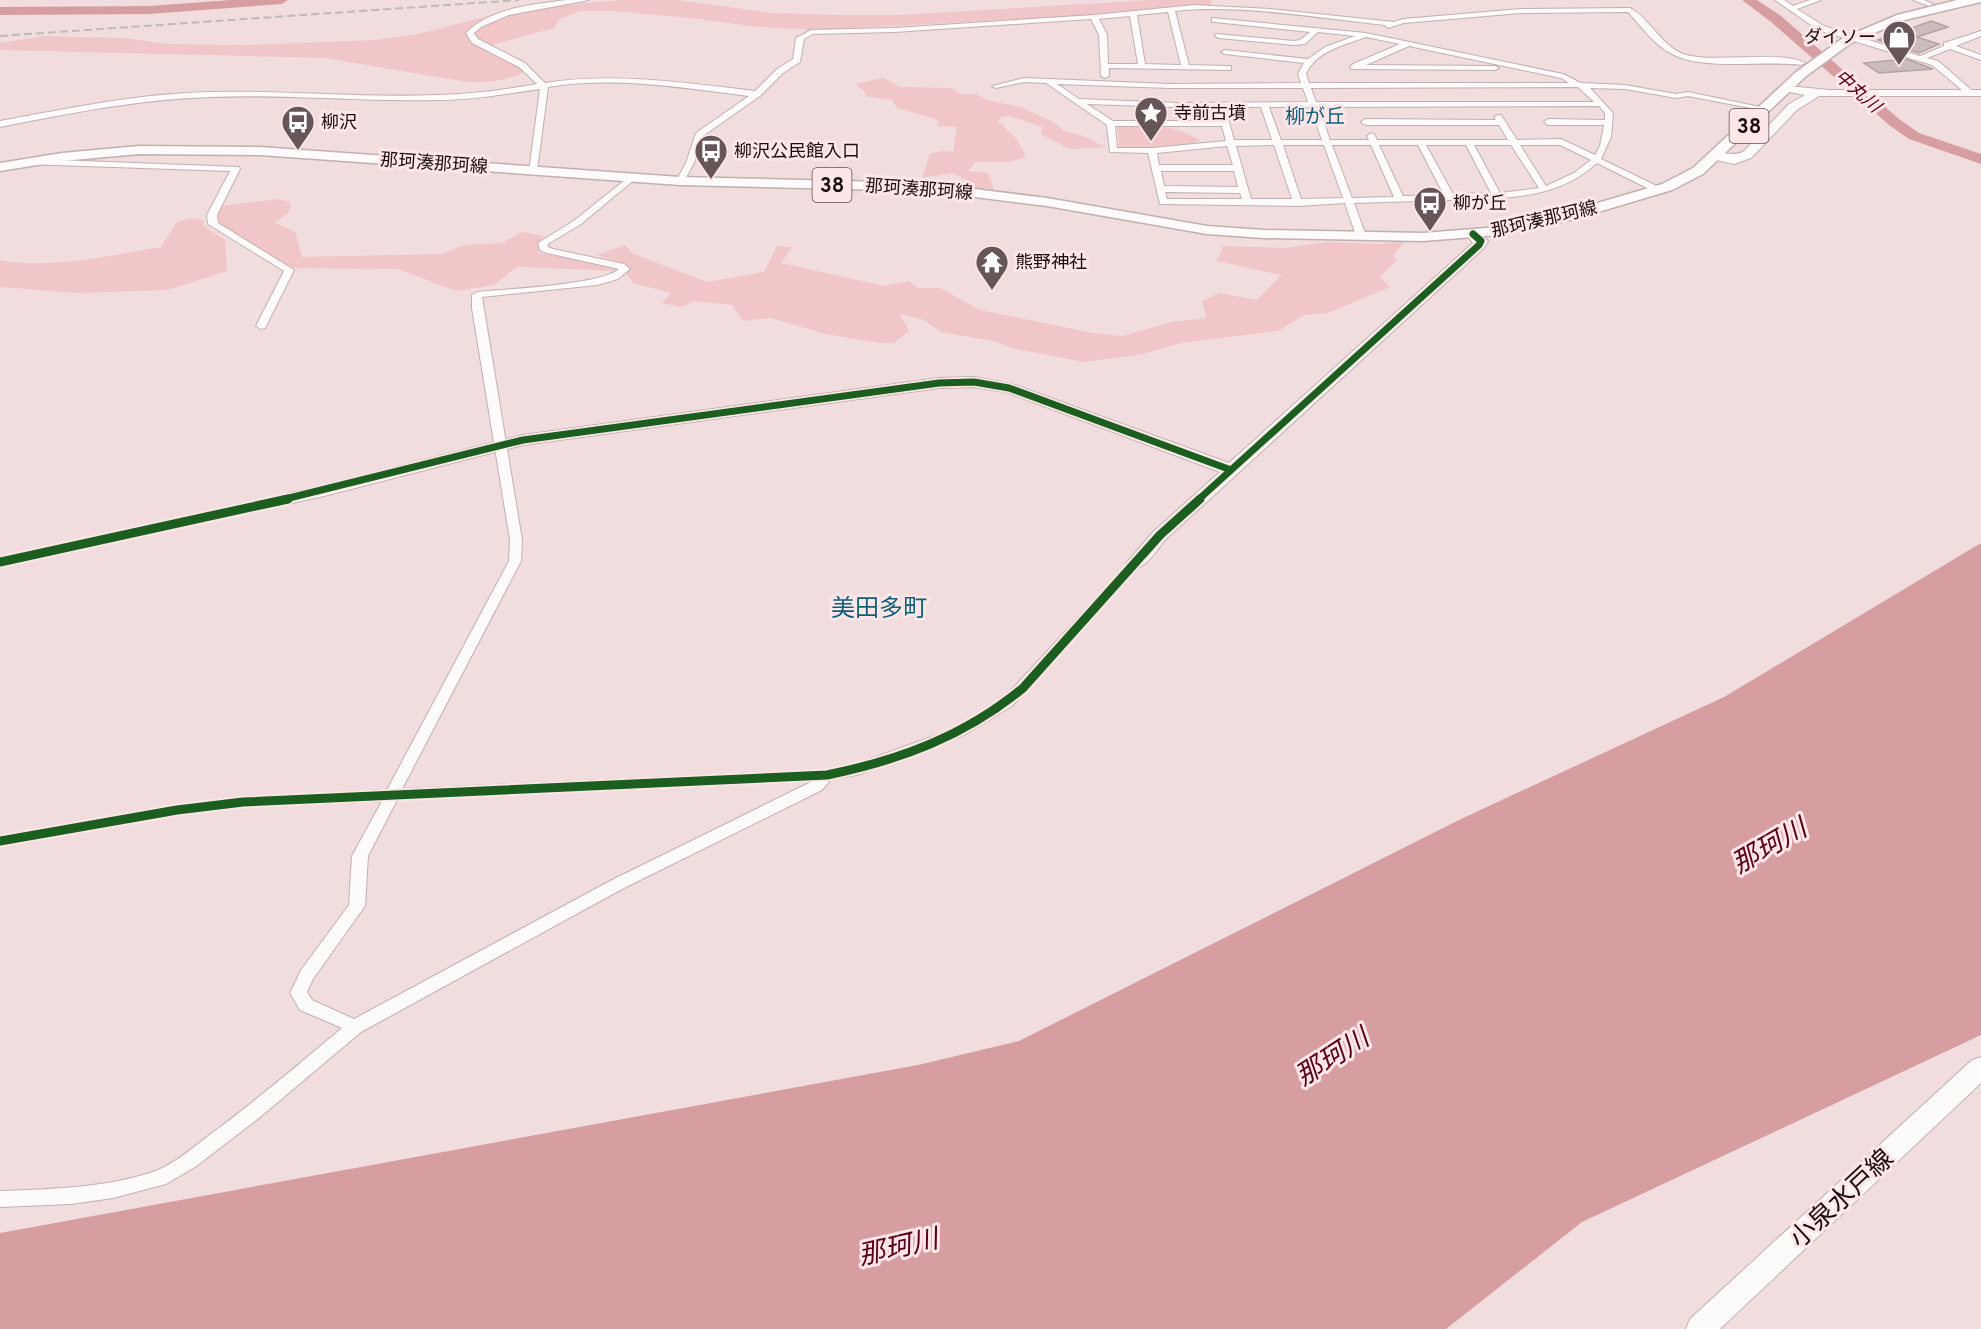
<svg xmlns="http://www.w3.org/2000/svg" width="1981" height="1329" font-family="Overpass,'Noto Sans JP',sans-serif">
  <rect width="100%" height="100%" fill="#f2ddde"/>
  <path fill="#f1c6c9" d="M622,0H676L774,13L839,15H899L1152,0H1212L1211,5L1095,15L816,30L758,27L690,18L614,11H580L560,19L554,28L493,45L490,54L508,60L526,71C507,81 489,83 467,82L325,58L0,50V43L43,36L125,38L167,44L247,45L374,40L418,34L496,14L542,7Z
    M884,78L900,87L951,88L961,94H976L986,100L1021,107L1053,122L1066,132L1081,135L1105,147L1070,149L1041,134L1042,127L1009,116L1001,117L998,121L1015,137L1025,154L1024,158L1007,162H975L968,171L988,173L994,189L969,187L967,180L952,173L922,178L930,154L942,151L953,152L957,127L938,126L937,119L897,108L892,100L865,96V92L855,84Z
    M1122,126C1151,126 1175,124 1200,140L1187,146L1124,148L1119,146L1117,127Z
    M278,199L290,202L289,213L274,222L295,232L302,257L442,254L464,245L502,243L522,232L543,236L538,253L606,264L616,269L615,271L517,267L494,285L456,291L398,269L291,268L226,229L219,222L216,213L222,206Z
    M191,218L204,220L203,225L225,240L227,271L167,290L76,293L0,287V260C49,270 112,255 161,247L177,222Z
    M1405,241L1393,256L1397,260L1380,277L1390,287L1328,313L1304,315L1278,331L1181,343L1143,354L1084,362L1016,349L993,341L941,332L924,320L900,314L909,331L894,343H880L825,334L771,318L743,321L732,305L694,301L681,307L662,303L671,293L633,283L626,273L628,266L597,255L625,245L634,254L707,282L764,272L777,246L792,247L781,263L884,286L909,281L918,288H940L980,310L1093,333L1122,336L1172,322L1206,318L1202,301L1219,293L1257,300L1281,275L1217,261L1223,246L1285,248L1326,242L1381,244Z"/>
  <path fill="#d79ea2" d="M1981,543V1035L1582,1222L1446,1329H0V1233L918,1065L1019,1041L1461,819L1724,697Z"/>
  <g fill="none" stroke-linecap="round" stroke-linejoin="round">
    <path fill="#d79ea2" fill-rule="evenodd" d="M231,0H288L282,4L149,14L0,15V7L149,6Z
      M1742,0H1757L1781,16L1899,119L1919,133L1981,154V164L1909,139L1889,125L1771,22Z"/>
  </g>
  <path fill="#cdbcbd" stroke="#b2a2a3" stroke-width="1.5" d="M1931,21L1948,27L1917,37L1939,44L1919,53L1878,40Z
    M1906,59L1933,69L1879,73L1864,63Z"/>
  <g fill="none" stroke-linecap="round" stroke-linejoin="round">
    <defs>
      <path id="street" d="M567,0H589L509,15L481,27L474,33L478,39L525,63L545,83C614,72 686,83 755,91L777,69L793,59L796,38L811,30L894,28L1094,15L1194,5L1270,9L1394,22L1403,19L1521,9L1630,8C1651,19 1661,47 1686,55C1716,63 1783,50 1805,63L1801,65C1764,60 1703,71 1672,54C1654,45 1641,26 1628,12L1521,13L1404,23L1388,28L1385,25C1318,18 1241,4 1175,11L1189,65L1228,66H1231V70L1109,68V76L1105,78L1101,76L1099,35L1091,19L894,32L813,34L804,39L800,62L783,73L760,96L703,136L694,163L683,183L680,184L676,181L686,163L696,133L749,96C684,88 614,76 548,87L537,171L533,174L529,171L540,89C505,94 471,100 436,100C361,102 286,94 212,97C141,99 70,113 0,127V121C70,108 141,93 213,92C287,90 362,98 437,95C470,94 504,90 537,84L519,67L472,43L466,33C490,8 534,4 567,0ZM1168,12L1181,65L1145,64L1137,15ZM1130,16L1138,64H1108L1107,35L1099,19Z
        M1775,0H1784L1793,6L1810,0H1821L1797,9L1824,26L1920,56L1944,46V43L1981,31V36L1956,46L1981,55V60L1950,49L1927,58L1938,61L1975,93L1968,95L1932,65L1818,30Z
        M1913,0H1924L1933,4L1929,6Z
        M1212,18L1366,33L1563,74L1581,83L1625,85L1676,94L1688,92L1760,107L1756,109L1688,96L1676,98L1625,89L1590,88L1613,113L1611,137L1601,159L1661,188V192H1655L1597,163C1555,201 1502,198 1450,200C1417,201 1386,202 1354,203L1366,236L1361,239L1356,236L1345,203L1298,206L1160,204L1148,153L1110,152L1107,125L1046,83L1024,82L996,88L992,86L1024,78L1170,84L1301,83L1298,74L1304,63L1225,54L1221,52L1225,50L1308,59L1325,47L1355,36L1318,32L1305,44L1294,45L1219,38L1215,36L1216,34L1294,41L1300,40L1310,32L1215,22H1212ZM1366,37L1400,44L1353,64L1350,67L1351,69L1495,70L1499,68L1495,66L1366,65L1409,46L1561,78L1569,83H1309L1306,74C1316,51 1344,45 1366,37ZM1057,84L1170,88H1303L1308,102L1178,103L1079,99ZM1578,87L1594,102H1316L1311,88ZM1087,104L1178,107H1261L1272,140H1234L1227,115L1223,113L1219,115L1220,121H1113ZM1599,106L1605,113V120L1548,119L1544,122L1548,125H1604L1600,146L1595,155L1561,139L1517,140L1501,115H1498L1494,117L1496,120L1365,119L1361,122L1365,125H1499L1508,140H1377L1374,134L1371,133L1367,136L1369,140H1330L1318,107ZM1269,107H1310L1322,140H1281ZM1115,126H1222L1226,141L1152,148H1117ZM1274,145L1292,199H1251L1236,146ZM1283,145H1324L1343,198L1301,199ZM1332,145H1371L1394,197L1352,198ZM1379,145H1418L1444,195L1403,196ZM1426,145H1466L1491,193L1453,194ZM1474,145H1511L1539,188L1500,193ZM1520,145H1560L1591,160L1574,173L1546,186ZM1227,146L1233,165H1159L1157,153ZM1161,171H1234L1238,187L1164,186ZM1165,192L1240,193L1242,199H1167Z
        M29,159L239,167L240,169L217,215L218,223L294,270L265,328L261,329L256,326L284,271L208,224L207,215L230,171L26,164V160Z
        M631,175L635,178L634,180L581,224L548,244V247L553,249L624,264L630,269L618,279L597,285L482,297L522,540L521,561L402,789L827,770L850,766L954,729L1002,700L1131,561L1135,560L1141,564L1012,706L964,735L857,775L831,779L822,790L622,889L361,1032L259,1118L195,1167L166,1184L113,1198L71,1204L0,1207V1191C52,1189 104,1188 153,1172C173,1165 191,1149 207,1137C253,1103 297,1066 342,1028L300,1010L290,993L301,970L349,905L352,856L382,801L243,807L177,815L0,846V836L177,805L243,797L387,790L509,561L510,540L472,308V295L477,292C506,289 601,285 619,269L547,253L540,250L538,243L575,220ZM813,781L610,881L354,1019L312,1000L307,992L313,979L365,906L368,856L397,800Z"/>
      <path id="secondary" d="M1788,86L1829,90H1981V96H1819L1797,110L1751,158L1734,164L1712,159V153C1723,151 1731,157 1743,152L1789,104L1805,95L1784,91V87Z
        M1473,230L1488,241L1484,248L1166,539C1156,550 1145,572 1129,568L1126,564L1129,560L1154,531L1220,472L1006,392L974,387L939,388L523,445L324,496L0,567V557L323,486L523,435L939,378L974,377L1015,385L1229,463L1473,243L1466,234Z
        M1981,1057V1083L1720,1329H1686L1690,1319L1972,1060Z"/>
      <path id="primary" d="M1957,0H1981V2L1905,20L1851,43L1805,77L1703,174L1672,190L1575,219L1499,235L1423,241L1264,238L1207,234L1047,206L927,191L680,185L260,155L139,154L62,161L0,171V163L62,153L139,146L260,147L680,177L927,183L1047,198L1207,226L1264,230L1423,233L1499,227L1567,212L1662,184L1693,168L1796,72L1843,38L1897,15Z"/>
    </defs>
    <use href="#street" stroke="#c0b0b1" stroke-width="2"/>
    <use href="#secondary" stroke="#c0b0b1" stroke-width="2"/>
    <use href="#primary" stroke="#c0b0b1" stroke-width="3"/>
    <use href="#street" fill="#fdfafa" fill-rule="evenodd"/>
    <use href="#secondary" fill="#fdfafa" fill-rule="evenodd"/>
    <use href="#primary" fill="#fdfafa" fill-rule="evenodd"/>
    <path stroke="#bfb9b9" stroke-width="2" stroke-dasharray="8 4" stroke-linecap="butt" d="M0,36L519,0"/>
    <defs>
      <path id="cycleway-far1" d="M281,500L523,440L939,383L974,382L1009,388L1231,470
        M1198,500L1479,245L1481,241L1473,234"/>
      <path id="cycleway" d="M0,562L288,499
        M0,841L177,810L243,802L827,775C900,760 965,736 1023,688L1160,535L1200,499"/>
    </defs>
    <use href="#cycleway-far1" stroke="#fde6e7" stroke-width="10"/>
    <use href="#cycleway" stroke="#fde6e7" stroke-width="13"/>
    <use href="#cycleway-far1" stroke="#1b5e20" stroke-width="7"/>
    <use href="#cycleway" stroke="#1b5e20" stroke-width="9"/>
  </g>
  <defs>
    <symbol id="shop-pin" viewBox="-11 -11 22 30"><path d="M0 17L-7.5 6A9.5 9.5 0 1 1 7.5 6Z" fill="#665657" stroke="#fde6e7"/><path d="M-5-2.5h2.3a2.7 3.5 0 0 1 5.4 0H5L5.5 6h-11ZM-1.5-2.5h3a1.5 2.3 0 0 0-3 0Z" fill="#fff"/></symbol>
    <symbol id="sight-pin" viewBox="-11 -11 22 30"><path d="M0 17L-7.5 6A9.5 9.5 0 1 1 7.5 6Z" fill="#665657" stroke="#fde6e7"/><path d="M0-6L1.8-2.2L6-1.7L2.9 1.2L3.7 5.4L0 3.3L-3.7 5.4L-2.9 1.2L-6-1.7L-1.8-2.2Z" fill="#fff"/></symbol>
    <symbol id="bus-pin" viewBox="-11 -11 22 30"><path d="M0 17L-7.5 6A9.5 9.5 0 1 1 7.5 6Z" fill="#665657" stroke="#fde6e7"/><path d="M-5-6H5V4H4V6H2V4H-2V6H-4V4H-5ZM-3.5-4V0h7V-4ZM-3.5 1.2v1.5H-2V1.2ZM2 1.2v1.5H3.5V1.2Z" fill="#fff"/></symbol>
    <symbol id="temple-pin" viewBox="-11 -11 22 30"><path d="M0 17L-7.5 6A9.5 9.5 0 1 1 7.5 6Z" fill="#665657" stroke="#fde6e7"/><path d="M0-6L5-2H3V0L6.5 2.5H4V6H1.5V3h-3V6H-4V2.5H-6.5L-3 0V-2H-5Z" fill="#fff"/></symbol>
  </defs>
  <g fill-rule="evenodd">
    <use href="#shop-pin" x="1880" y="18" width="38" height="52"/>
    <use href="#sight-pin" x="1132" y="94" width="38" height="52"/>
    <use href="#bus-pin" x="279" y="103" width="38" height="52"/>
    <use href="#bus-pin" x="692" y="132" width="38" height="52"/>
    <use href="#bus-pin" x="1411" y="184" width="38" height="52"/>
    <use href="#temple-pin" x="973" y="243" width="38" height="52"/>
  </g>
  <g text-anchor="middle" stroke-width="6" stroke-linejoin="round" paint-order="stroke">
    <g font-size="18" fill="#1a0e0f" stroke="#fde6e7" text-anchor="start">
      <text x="1876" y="43" text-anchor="end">ダイソー</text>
      <text x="1174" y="119">寺前古墳</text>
      <text x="321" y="128">柳沢</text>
      <text x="734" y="157">柳沢公民館入口</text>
      <text x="1453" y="209">柳が丘</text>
      <text x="1015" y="268">熊野神社</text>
    </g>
    <g font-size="18" font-style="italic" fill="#590018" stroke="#fde6e7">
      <text transform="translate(1858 91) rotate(41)" y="6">中丸川</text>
    </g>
    <g font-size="18" fill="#1a0e0f" stroke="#fde6e7">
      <text transform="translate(434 163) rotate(4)" y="6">那珂湊那珂線</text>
      <text transform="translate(919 189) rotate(4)" y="6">那珂湊那珂線</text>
      <text transform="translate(1544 219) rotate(-13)" y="6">那珂湊那珂線</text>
    </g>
    <g font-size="20" fill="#115f77" stroke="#fde6e7">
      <text x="1315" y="123">柳が丘</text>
    </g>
    <g fill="#fde6e7" stroke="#5e4f50" stroke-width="1.5">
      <rect x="1729.5" y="109" width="39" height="34" rx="4.5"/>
      <rect x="812.5" y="168" width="39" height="34" rx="4.5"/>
    </g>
    <g font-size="20" font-weight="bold" fill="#1a0e0f">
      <text x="1749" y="133">38</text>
      <text x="832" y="192">38</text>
    </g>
    <g font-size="24" fill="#115f77" stroke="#fde6e7">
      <text x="879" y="616">美田多町</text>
    </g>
    <g font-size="26" fill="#1a0e0f" stroke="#fde6e7">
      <text transform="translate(1841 1198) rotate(-43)" y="9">小泉水戸線</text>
    </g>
    <g font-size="27" font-style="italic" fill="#590018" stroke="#fde6e7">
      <text transform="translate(1769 846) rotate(-30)" y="9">那珂川</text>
      <text transform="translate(1332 1057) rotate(-33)" y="9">那珂川</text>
      <text transform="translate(898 1247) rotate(-13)" y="9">那珂川</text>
    </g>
  </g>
</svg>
